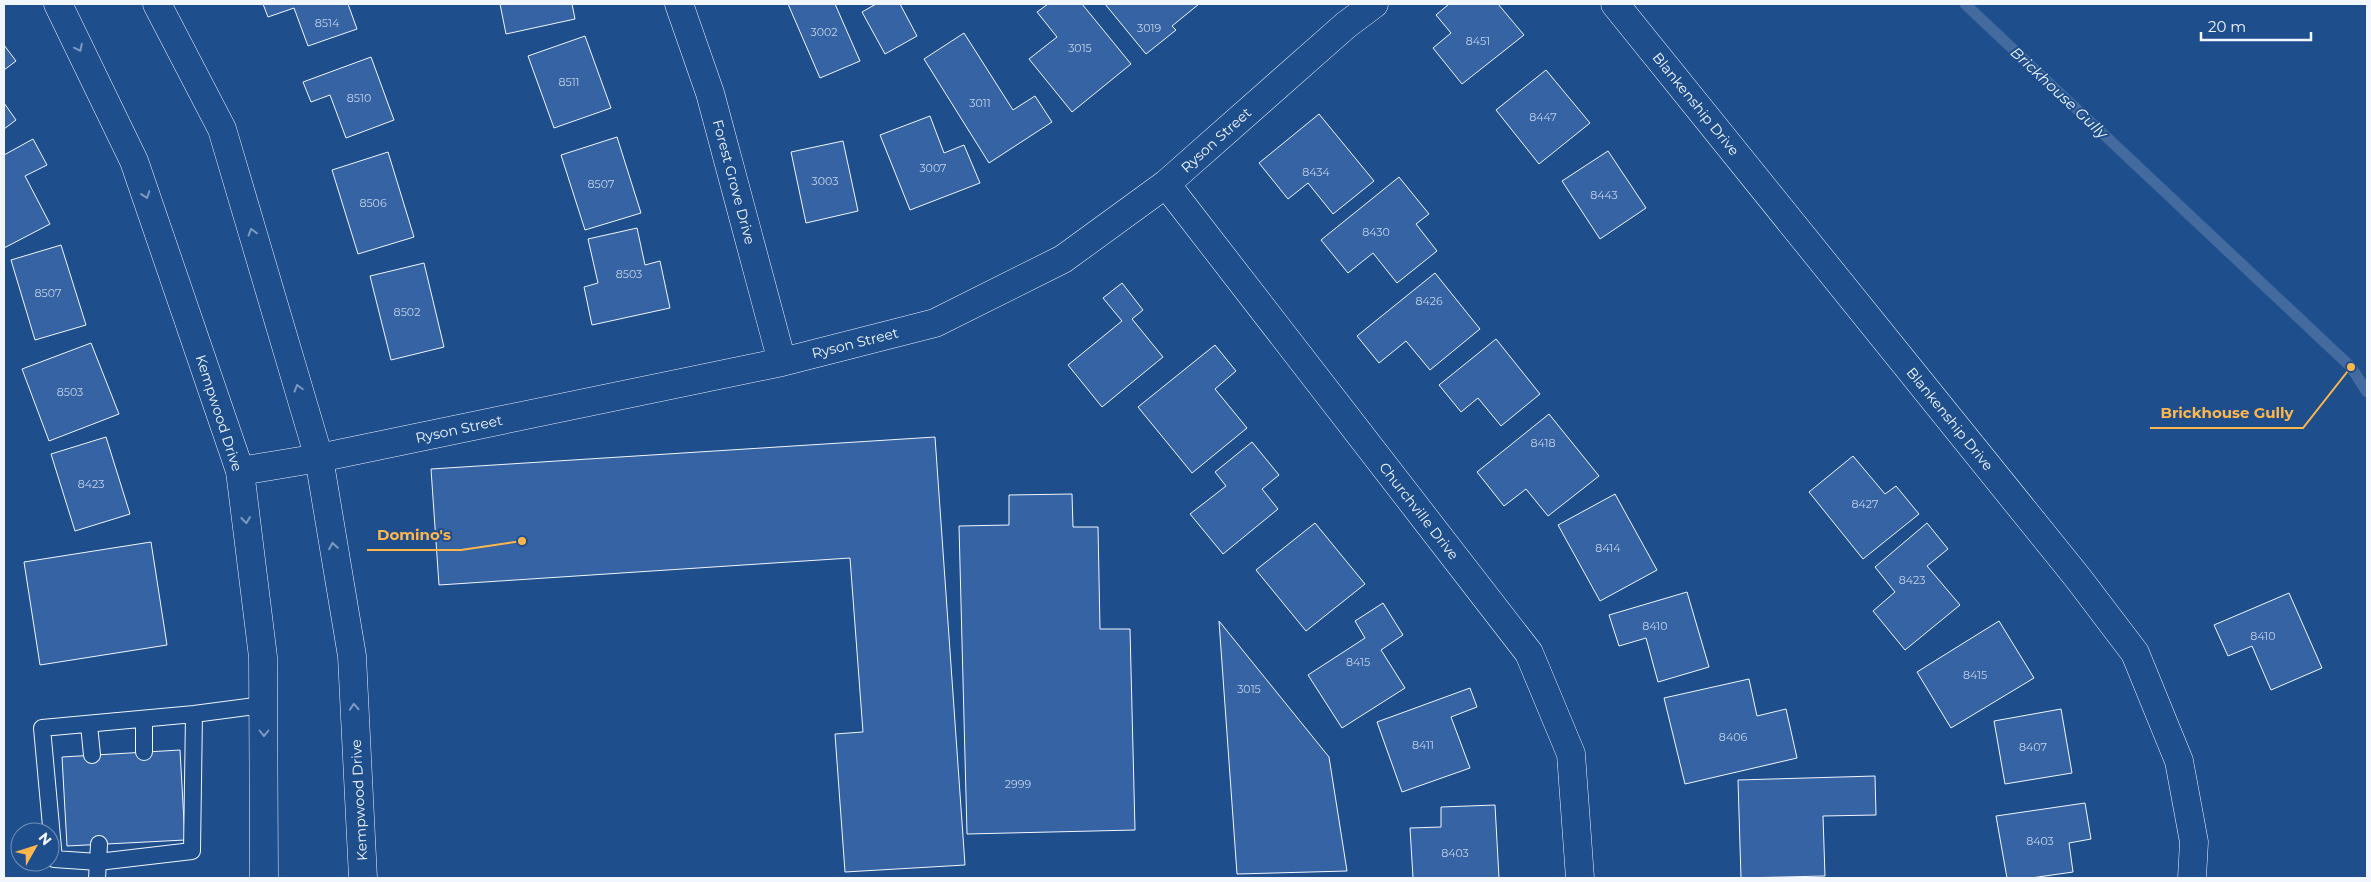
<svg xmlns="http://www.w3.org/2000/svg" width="2371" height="882" font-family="Montserrat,sans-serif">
  <rect width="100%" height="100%" fill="#1f4e8c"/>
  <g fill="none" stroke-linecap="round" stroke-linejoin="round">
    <path stroke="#446ba0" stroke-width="11" d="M1965,4L2351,367L2367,392"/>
  </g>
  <path fill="#3563a3" stroke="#f2f6ff" d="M263,4H348L357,29L308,46L294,8L268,17Z
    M500,4H572L575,19L506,34Z
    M788,4H835L860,61L820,78Z
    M876,4H900L917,36L885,54L862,12Z
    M1048,4H1082L1131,64L1072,112L1029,59L1057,37L1037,12Z
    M1105,4H1199L1172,26L1176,30L1146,54Z
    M1449,4H1498L1524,35L1462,84L1433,48L1451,33L1436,15Z
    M964,33L1013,110L1035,96L1052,122L989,163L924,59Z
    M585,36L611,108L554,128L528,56Z
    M4,45L16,61L4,70Z
    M371,57L394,120L346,138L330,95L311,102L303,82Z
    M1546,70L1590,123L1539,164L1496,110Z
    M4,103L16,120L4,129Z
    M1319,114L1374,181L1333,214L1308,183L1288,199L1259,163Z
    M930,116L944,153L964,145L980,183L910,210L880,135Z
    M617,137L641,213L585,230L561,155Z
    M33,139L47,165L25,176L50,224L4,248V155Z
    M843,141L858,211L806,223L791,152Z
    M1608,151L1646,208L1600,239L1562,181Z
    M388,152L414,237L358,254L332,170Z
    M1399,177L1429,214L1416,224L1437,251L1397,283L1373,253L1348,273L1321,240Z
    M637,228L645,265L660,261L670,308L592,325L584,287L598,283L588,239Z
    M61,245L86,325L35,340L11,260Z
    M424,263L444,347L391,360L370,276Z
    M1435,273L1480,329L1430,370L1406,341L1379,363L1357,336Z
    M1122,283L1143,310L1132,319L1163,357L1102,407L1068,365L1122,321L1103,298Z
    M1496,339L1540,394L1501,426L1478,398L1461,412L1439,385Z
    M91,343L119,414L49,441L22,369Z
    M1215,345L1236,371L1215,389L1247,428L1192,473L1138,407Z
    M1549,414L1599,476L1548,516L1526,489L1504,506L1477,472Z
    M106,437L130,514L75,531L51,454Z
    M935,437L965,865L845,872L835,734L863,732L850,558L439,585L431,469Z
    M1252,442L1279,475L1262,489L1278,509L1223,554L1190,514L1226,486L1215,472Z
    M1853,456L1885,494L1896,486L1919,514L1863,559L1809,492Z
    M1072,494L1073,527H1098L1100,629H1130L1135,830L967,834L959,526L1009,525V495Z
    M1615,494L1657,570L1600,601L1558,525Z
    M1315,523L1365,584L1306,631L1256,570Z
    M1927,523L1948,549L1927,566L1960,605L1905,650L1873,611L1895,592L1875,567Z
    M151,542L167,645L40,665L24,562Z
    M1687,592L1709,667L1658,682L1646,638L1619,646L1609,615Z
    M2289,593L2322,668L2271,690L2252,646L2228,656L2214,625Z
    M1383,603L1403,635L1381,650L1405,688L1342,728L1308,675L1365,638L1355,621Z
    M1219,621L1329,757L1347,871L1237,874Z
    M1999,621L2034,678L1951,728L1917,672Z
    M1749,679L1757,716L1786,709L1797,758L1685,784L1664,698Z
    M1470,688L1477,707L1451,717L1470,768L1402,792L1377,722Z
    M2061,709L2072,773L2005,784L1994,721Z
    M180,750L185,840L67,846L62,757Z
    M1875,776L1876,815L1823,816L1825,876L1741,878L1738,780Z
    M2085,803L2091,839L2069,843L2073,872L2031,878H2007L1996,816Z
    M1495,805L1499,878H1413L1410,828L1441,827V807Z"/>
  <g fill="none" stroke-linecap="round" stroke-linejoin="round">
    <defs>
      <path id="service" d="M89,725L92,755
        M144,752V719
        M99,844L98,862L192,851L194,714
        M97,878L98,862L54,859L42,728L194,714L263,705"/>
      <path id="minor" d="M679,4L710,93L782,362
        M1615,4L2078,578L2135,653L2179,761L2194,842L2192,878
        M1166,184L1529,653L1571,754L1580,878
        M240,471L319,458L782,362L935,323L1063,259L1166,184L1346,25L1374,4"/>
      <path id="secondary" d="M58,4L134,161L240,471L263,657L264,878
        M157,4L222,129L319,458L352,656L363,878"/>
    </defs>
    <use href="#service" stroke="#f2f6ff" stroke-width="18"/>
    <use href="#minor" stroke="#f2f6ff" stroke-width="29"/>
    <use href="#secondary" stroke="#f2f6ff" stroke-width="29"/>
    <use href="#service" stroke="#1f4e8c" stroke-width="16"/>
    <use href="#minor" stroke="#1f4e8c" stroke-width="28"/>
    <use href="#secondary" stroke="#1f4e8c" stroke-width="28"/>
  </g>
  <defs><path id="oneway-chevron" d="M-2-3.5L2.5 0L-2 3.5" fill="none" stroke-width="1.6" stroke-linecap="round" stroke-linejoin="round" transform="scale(1.25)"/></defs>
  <g stroke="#7e9ac0">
    <use href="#oneway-chevron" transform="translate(79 48) rotate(64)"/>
    <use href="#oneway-chevron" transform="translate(146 195) rotate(71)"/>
    <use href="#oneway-chevron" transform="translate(252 232) rotate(-106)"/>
    <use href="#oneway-chevron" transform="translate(298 388) rotate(-106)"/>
    <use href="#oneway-chevron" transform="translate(246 520) rotate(83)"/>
    <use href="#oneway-chevron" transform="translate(333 546) rotate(-99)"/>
    <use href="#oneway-chevron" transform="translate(354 707) rotate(-93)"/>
    <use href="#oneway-chevron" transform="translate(264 733) rotate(90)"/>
  </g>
  <g text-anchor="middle" stroke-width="4" stroke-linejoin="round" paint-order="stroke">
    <g font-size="11" fill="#c3d1e8">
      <text x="327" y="27">8514</text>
      <text x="1149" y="32">3019</text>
      <text x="824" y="36">3002</text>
      <text x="1478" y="45">8451</text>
      <text x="1080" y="52">3015</text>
      <text x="569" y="86">8511</text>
      <text x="359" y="102">8510</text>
      <text x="980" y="107">3011</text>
      <text x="1543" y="121">8447</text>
      <text x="933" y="172">3007</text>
      <text x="1316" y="176">8434</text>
      <text x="825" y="185">3003</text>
      <text x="601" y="188">8507</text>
      <text x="1604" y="199">8443</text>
      <text x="373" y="207">8506</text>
      <text x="1376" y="236">8430</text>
      <text x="629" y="278">8503</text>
      <text x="48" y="297">8507</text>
      <text x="1429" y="305">8426</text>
      <text x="407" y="316">8502</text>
      <text x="70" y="396">8503</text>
      <text x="1543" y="447">8418</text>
      <text x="91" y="488">8423</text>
      <text x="1865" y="508">8427</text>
      <text x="1608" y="552">8414</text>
      <text x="1912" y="584">8423</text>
      <text x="1655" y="630">8410</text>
      <text x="2263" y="640">8410</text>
      <text x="1358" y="666">8415</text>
      <text x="1975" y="679">8415</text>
      <text x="1249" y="693">3015</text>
      <text x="1733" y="741">8406</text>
      <text x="1423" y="749">8411</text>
      <text x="2033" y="751">8407</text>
      <text x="1018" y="788">2999</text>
      <text x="2040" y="845">8403</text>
      <text x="1455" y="857">8403</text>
    </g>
    <g font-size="14" fill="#f2f6ff" stroke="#1f4e8c">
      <text transform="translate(1696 104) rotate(51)" y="5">Blankenship Drive</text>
      <text transform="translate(1216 140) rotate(-42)" y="5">Ryson Street</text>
      <text transform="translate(734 182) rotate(75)" y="5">Forest Grove Drive</text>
      <text transform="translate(855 343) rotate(-14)" y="5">Ryson Street</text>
      <text transform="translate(219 413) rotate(72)" y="5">Kempwood Drive</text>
      <text transform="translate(1950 419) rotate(51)" y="5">Blankenship Drive</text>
      <text transform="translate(459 429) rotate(-12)" y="5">Ryson Street</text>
      <text transform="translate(1419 511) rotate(52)" y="5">Churchville Drive</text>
      <text transform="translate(359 800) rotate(-93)" y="5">Kempwood Drive</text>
    </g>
    <g font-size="15" font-style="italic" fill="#f2f6ff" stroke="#1f4e8c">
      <text transform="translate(2059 93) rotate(43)" y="5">Brickhouse Gully</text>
    </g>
  </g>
  <path fill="none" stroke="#ffb74d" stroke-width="2" d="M2351 367L2303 428H2150M522 541L461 550H367"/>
  <g fill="#ffb74d" stroke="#1f4e8c" stroke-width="2">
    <circle cx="2351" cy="367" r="5"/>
    <circle cx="522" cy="541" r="5"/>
  </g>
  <g font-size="15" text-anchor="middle" font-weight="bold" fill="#ffb74d" stroke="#1f4e8c" stroke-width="4" stroke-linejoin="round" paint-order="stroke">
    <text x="2227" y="418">Brickhouse Gully</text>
    <text x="414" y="540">Domino's</text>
  </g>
  <rect width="2371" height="882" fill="none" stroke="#f2f6ff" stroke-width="10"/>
  <g transform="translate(35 847) rotate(51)"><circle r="24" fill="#1f4e8c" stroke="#7391ba"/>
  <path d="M0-4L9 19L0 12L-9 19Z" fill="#ffb74d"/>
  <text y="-8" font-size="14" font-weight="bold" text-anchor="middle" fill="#f2f6ff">N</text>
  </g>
  <path d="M2201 32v8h110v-8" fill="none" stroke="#f2f6ff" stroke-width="2.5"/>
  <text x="2208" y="32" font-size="15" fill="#f2f6ff" stroke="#1f4e8c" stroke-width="4" paint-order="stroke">20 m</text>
</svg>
